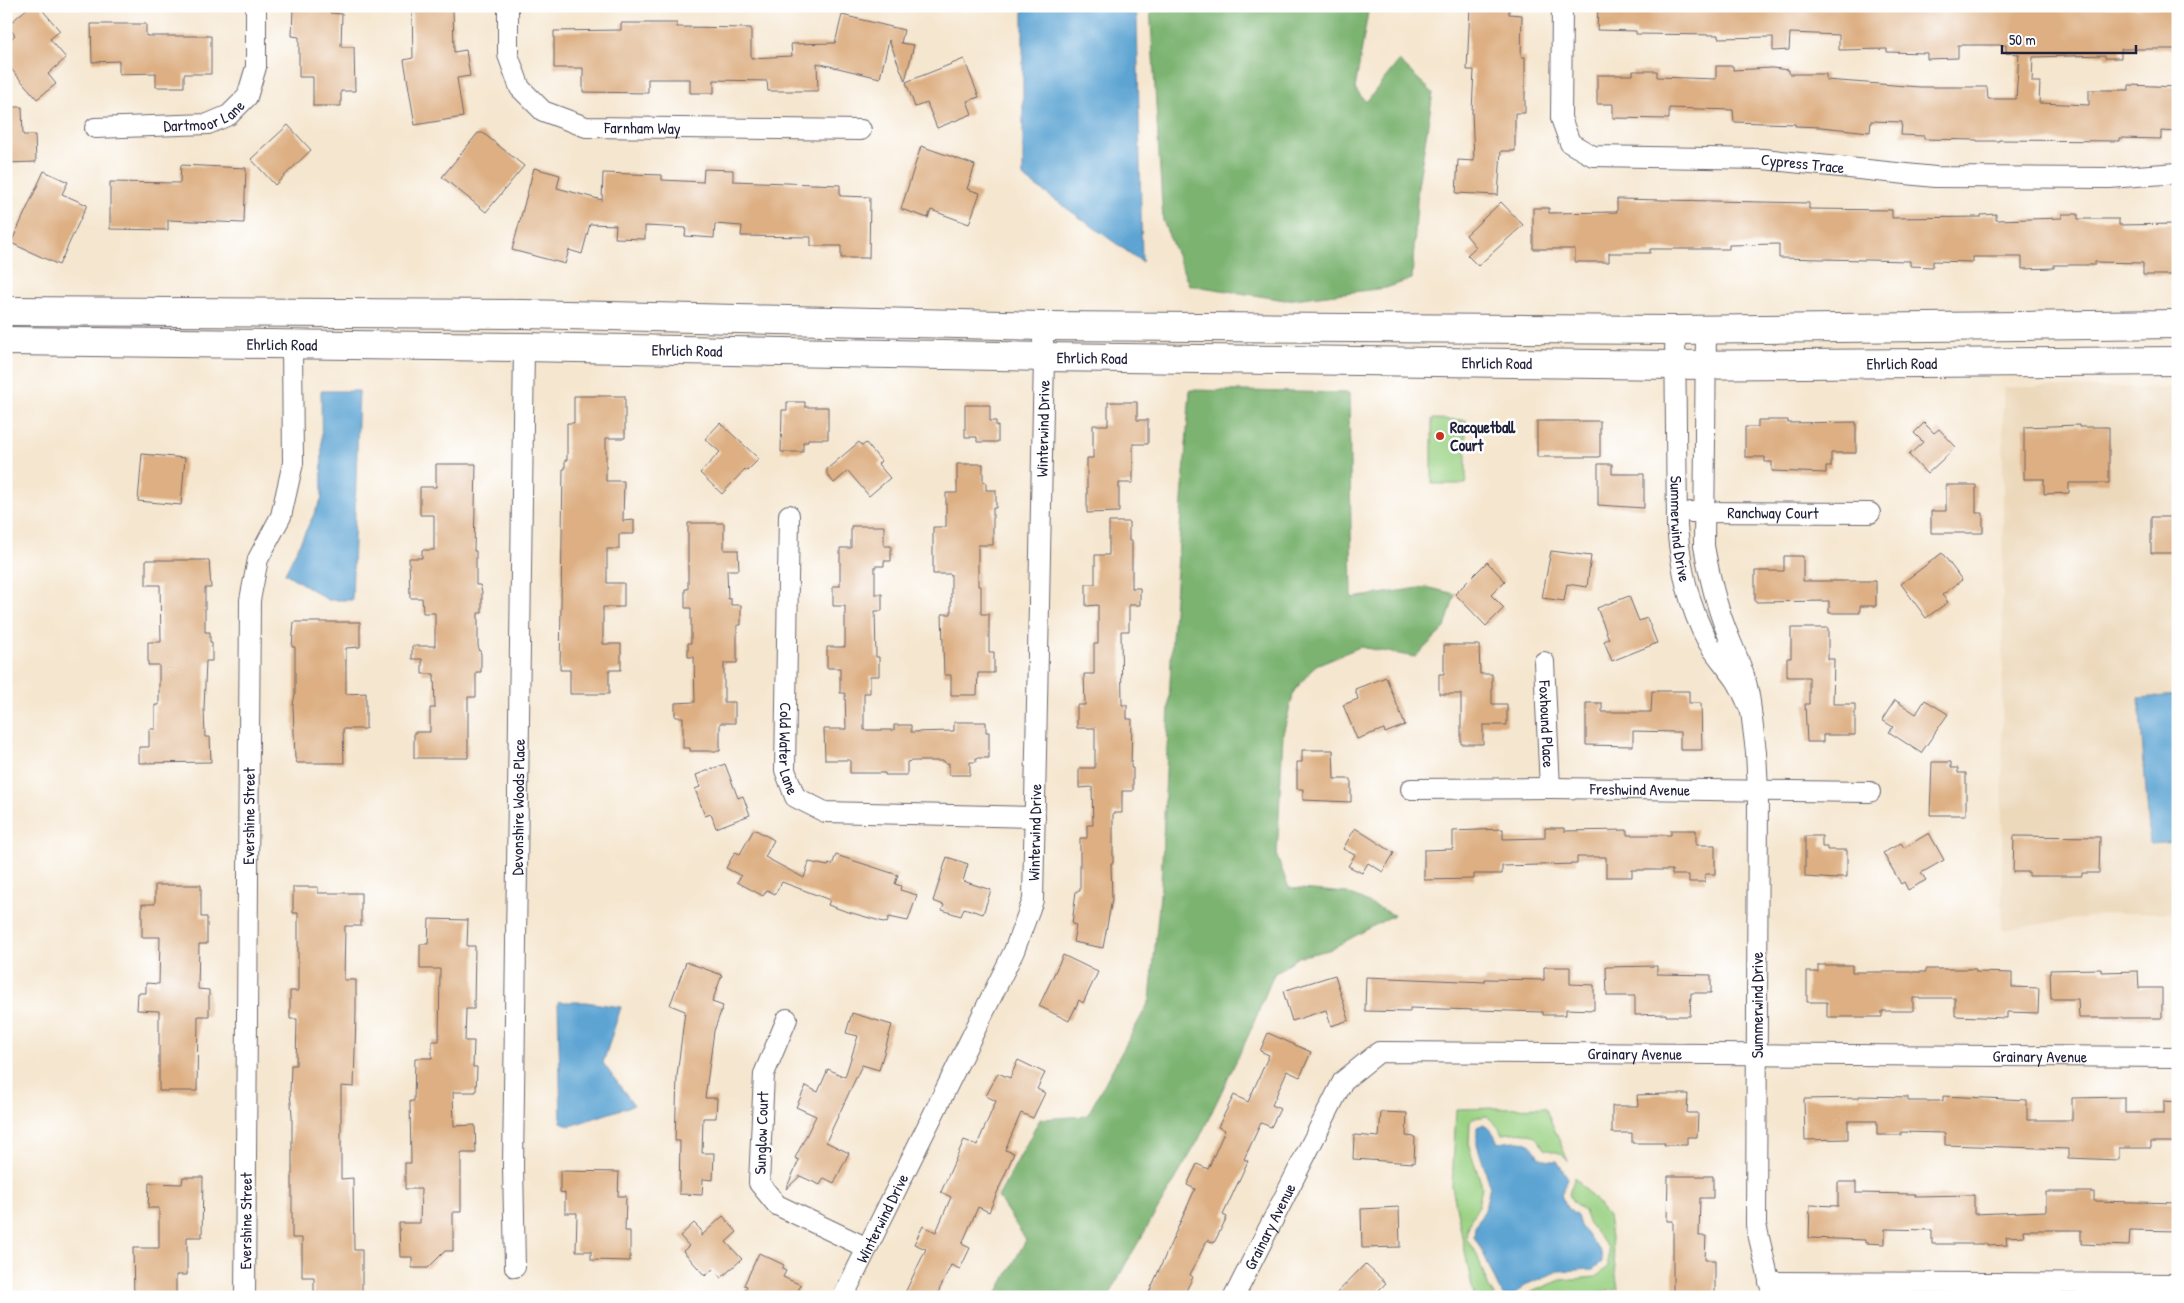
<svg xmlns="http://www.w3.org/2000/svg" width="2184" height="1303" font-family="'Patrick Hand',sans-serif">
  <rect width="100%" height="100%" fill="#fff"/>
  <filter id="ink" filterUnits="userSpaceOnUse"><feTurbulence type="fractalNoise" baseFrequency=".02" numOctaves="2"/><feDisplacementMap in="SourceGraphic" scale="10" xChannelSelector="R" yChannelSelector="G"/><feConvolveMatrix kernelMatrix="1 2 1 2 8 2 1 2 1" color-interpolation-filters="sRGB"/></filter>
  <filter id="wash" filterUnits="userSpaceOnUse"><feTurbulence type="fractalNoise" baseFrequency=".0096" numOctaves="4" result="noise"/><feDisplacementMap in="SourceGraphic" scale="20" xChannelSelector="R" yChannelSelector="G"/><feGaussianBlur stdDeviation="1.12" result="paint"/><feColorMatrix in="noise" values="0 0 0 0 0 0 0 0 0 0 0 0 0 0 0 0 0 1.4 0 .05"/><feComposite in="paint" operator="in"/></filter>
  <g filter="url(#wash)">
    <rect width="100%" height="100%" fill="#f5e6cf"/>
    <path fill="#ecd8ba" d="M2003,387L2178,388V695L2139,698L2150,844L2178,842V913H2115L2002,930Z"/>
    <path fill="#9ad183" stroke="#5e7a5f" d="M1432,419L1466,420V484H1432Z
      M1545,1107L1568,1161L1560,1153L1544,1149C1534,1129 1522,1132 1502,1134L1499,1128L1487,1116L1474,1118L1470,1122L1469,1147L1482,1186L1478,1207L1468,1224L1466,1238L1477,1255L1489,1288L1495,1297H1474L1452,1186L1456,1109Z
      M1575,1177L1608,1216L1618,1289L1575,1297H1525L1529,1293L1561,1280L1596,1277L1608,1267V1248L1588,1222L1584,1211L1573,1202L1569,1194Z"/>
    <path fill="#7bb371" stroke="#4e6a56" d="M1150,6H1369L1355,89L1366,102L1399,61L1433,93L1418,186L1412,279L1386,288L1285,300L1189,285L1163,221Z
      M1190,390L1349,393L1352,598L1426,587L1455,594L1445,628L1415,657L1360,647L1316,665L1294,691L1283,734L1277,857L1289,888L1347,893L1394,915L1329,950L1298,957L1274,974L1249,1034L1198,1141L1125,1265L1109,1297H995L1026,1240L998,1197L1040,1119L1087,1116L1150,1000L1161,884L1172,639Z"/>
    <path fill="#5da4d3" stroke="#406387" d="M1023,6H1134L1137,17L1142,262L1023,177Z
      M321,391H359L352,600H328L285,573L322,498Z
      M2178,695V842L2150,844L2139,698Z
      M558,1002H585L621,1007L603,1063L634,1105L570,1126L561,1122Z
      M1484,1124L1494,1134L1498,1143C1517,1141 1529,1136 1538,1156L1549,1161H1557L1568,1178L1561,1195L1567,1208L1577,1216L1580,1226L1601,1252L1602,1262L1593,1269L1559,1271L1525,1285L1516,1294L1504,1297C1492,1278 1487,1256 1474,1237L1475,1226L1485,1210L1490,1185L1477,1144V1127Z"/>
    <g id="blocks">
      <path fill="#ddaf82" d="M30,6H39L60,31L50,39L66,58L48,74L56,84L37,99L6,63V43L15,35L7,26Z
        M293,6H330V13L342,14L341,47H354L355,91H341V106H313V77H299V37L292,36Z
        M412,6H453L454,52L466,50L470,76L457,78L463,117L415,125L404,60L413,58Z
        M1470,6H1509V14L1522,15L1521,57H1525V113H1515V151H1501L1498,195L1456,193L1458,160L1474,161L1472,111L1474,70H1467Z
        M1598,6L2178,8V49H2121V58H2105V55L2033,57L2032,82H2040L2039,103L2089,105V90H2129V85L2178,87V132L2161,131V139L2120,138V141L1999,140V141H1977V140L1924,139V136L1901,135L1902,122L1871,121L1870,132L1821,127L1795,126V124L1734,122L1733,110L1669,108V119L1613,118V104H1597V75H1633V71H1657V77L1716,79V66H1733V70L1772,68L1789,70V74H1826V80L1920,87H1987L1988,99H2016L2019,54L2006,53V45H1958V58L1927,59V53L1887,52V49L1839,50V35L1790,33L1789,50L1773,51V37L1718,38V35L1636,34V31L1597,30Z
        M842,15L904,30L901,43L914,45L905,81L889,40L880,78L817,63L818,91H768L767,81L714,80V93H690V79H648V93L583,92V68H554V31L621,30V23H677V27L751,28V58L792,56L791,44L835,43Z
        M91,24H146V36H211V74H184V87H156V73L119,74V61L92,62Z
        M964,59L979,97L967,101L972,114L937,128L927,103L915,107L906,82Z
        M6,107H22L23,135H35L36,162L6,163Z
        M288,125L311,150L275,185L251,159Z
        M478,133H483L524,166L486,212L442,177Z
        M921,146L975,165L967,189L980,193L969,224L931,210L928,218L901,209Z
        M181,165L246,168L244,223L168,220V230L110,229V182L180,183Z
        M534,168L560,175L557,188L602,200L603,173L662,175V180L703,182L704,169L733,170V181L840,185V196L870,197L869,258H841V246H811V237L741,236L742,226L715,224L714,238L685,236L686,228L645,226V239L615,238L616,225L590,224L582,254L569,250L565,264L512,250Z
        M44,171L68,182L62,194L87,205L59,265L11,243Z
        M1617,199L1809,203V209L1892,210V218L1981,217V215L1996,214V220L2062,218V214H2078V219H2119V225L2176,224L2177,275H2143V263L2095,262V265H2054V268L2022,269V257H1973V262L1933,261V267L1910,266V261L1779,258V244L1729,245V249H1650V253H1609V262H1575V249H1533V208H1549V213L1617,212Z
        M1501,202L1523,225L1478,266L1467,255L1476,247L1466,235Z
        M574,396H625V438H606V481H624L623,521L634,520V534H619V549H607V583H624V607H603V644H621V670H609V694H570V670H560L563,469H565V460H567V423H574Z
        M787,402H805V407H828V439H808V442H803V452H781L782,410H787Z
        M1108,402H1137V420H1148V444H1133V483H1119V512L1087,513V458H1093V425H1108Z
        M965,405H990V421H996V426H998V442H977V437H965Z
        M1758,420H1788V423L1856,422V453H1831V467H1826V473L1772,471V462H1765V457H1745V427H1758Z
        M1537,421H1600V457H1537Z
        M720,423L759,459L747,471L745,469L722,494L700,473L720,452L705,439Z
        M1924,423L1934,433L1939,429L1956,447L1927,474L1909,455L1923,442L1914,433Z
        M2079,425V427H2109V483H2069V493L2044,494V479H2024V427Z
        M859,442L862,446L866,443L881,461L878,464L890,478L869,496L848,471L834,483L827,474V469Z
        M142,454L185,458L181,505L138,501Z
        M436,464H476L474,551H476V585H480L482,592V613H478V646L481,654V672H476V697H468V758H414V732H430V708H435L434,674H422V659H412V646H435V613H423L422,598H410L409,558H422V550H434V515H420V487H436Z
        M957,464H983V482H986V490H996V508H993V545H978V586H981V614H989V652H994V673H978L977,695H951V675H944L942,614H951V574H933V527H946V493H957Z
        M1598,464H1612V474H1644V508L1598,505Z
        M1946,485H1976V513H1983V533H1931V511H1946Z
        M2151,517H2178V553H2151Z
        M1109,522H1129V541H1132V588H1140V605H1129V631H1121L1122,705H1127V719H1132L1131,768H1133V791H1122V813H1113V863H1111L1112,899L1103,948L1073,942L1076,925L1072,924L1076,891H1080V838H1087V825H1093L1092,787L1079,788V768H1095V728H1077V705H1085L1084,674H1094V644H1098V605L1086,606V584H1095V555H1109Z
        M688,523H724V550H738L739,570H727L728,599H731V605H741V625H737V663H724V702H735V723H720V751H690V748H683V717H675V703L695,702L694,657H688V643H691V608H685V589H688Z
        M851,526H884V546H891V561H884V566H875V594H882V611H875L876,657H879V676H870V693H864V730H894V725H911V732L954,731V722H986V732H989V758H976V762H970V775H949V763H945L944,761H912L907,762V775H885V773H850V760H825L824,729H846L845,693H840V668H827V647H845V606H833V586H840V548H851Z
        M1551,551L1591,556L1587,587L1567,584L1564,601L1542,598Z
        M1942,553L1962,580L1942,595L1948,602L1926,618L1901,584Z
        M1784,556H1803V581H1876V606H1860V613H1829V601L1755,602V571H1784Z
        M146,560H209L211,588H205V632H210V642H212V661H206L204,709L205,737H210L211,762L139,763V747H149V729H155V705H159V665H148V642H161L160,585H146Z
        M1487,562L1505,581L1491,595L1504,608L1486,626L1455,594Z
        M1629,596L1639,621L1647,618L1657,643L1612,661L1604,641L1609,639L1597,608Z
        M294,622H360V647L346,648V694L366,693V729H343L344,763H297L295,758L293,705L295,694V647H292Z
        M1791,628H1828V659H1834L1833,704H1855V735H1823V742H1807L1805,704H1809V677H1787V658H1791Z
        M1444,645H1479L1480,674H1492V704H1507V725H1483V744H1461V694H1439V674H1444Z
        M1386,677L1405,725L1385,733L1384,729L1357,739L1343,705L1358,699L1355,689Z
        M1652,691H1689V703H1701L1702,750H1680V732H1675L1633,731V746L1586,745V703H1602V712H1651Z
        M1895,700L1916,714L1925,700L1948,714L1921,753L1889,732L1893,727L1882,720Z
        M1302,750H1333L1334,779H1351V802L1303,800V789H1297V762H1302Z
        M1932,762H1951V768H1958V773H1966V815H1930Z
        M725,764L738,798L743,796L750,815L716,828L711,814L705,816L695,789L700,787L696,775Z
        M1355,828L1394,853L1383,872L1368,863L1362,873L1348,866L1355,855L1343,849Z
        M1545,828H1564V831L1627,830V835H1671V830H1696V845H1715V874H1705V882H1689V875H1672V870H1632V877H1606V857H1577V864L1502,866V874H1474V879L1424,880V850L1453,849V831L1503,829V839L1545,838Z
        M754,829L774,840L765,857L804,878L809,862L828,866L829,864L832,865L836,855L898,875L895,884L901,886L900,890L917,895L908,921L889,917L887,923L845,911L828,905L830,900L782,882L775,894L767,890L763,896L737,882L741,876L726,868L735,852L740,854Z
        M1929,833L1944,860L1921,873L1926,880L1908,890L1904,882L1901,884L1883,853L1901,843L1904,848Z
        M1805,836H1822V847H1827V850H1847V877H1837V879L1805,877Z
        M2014,836L2100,837L2099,873H2082V876H2029V872H2013Z
        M947,857L968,864L963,881L991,890L983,914L964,908L961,916L942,910L944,905L933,901Z
        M155,885H201V917H207V944H199L198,989L209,990V1016H198L197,1091H159V1011L137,1010L138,993H146V983L159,984L160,937H142V904H155Z
        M293,887H318V893H361V926H345L344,980H356V1013L354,1087L341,1086V1179L353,1178L354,1250H362V1297H314V1277H302V1238H292V1115L290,1092L291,1065H296L297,1019H290V991H298V913H293Z
        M429,919L468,920L467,946H475L474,1009H466L465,1041H474L473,1067H477L476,1092H453L454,1126L475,1125L476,1153H461V1212H453V1251H445L428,1268H412V1257H400L399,1223H420L421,1189H405V1163H411L410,1101H414L415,1058H432V1041H439L440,969H420V944H428Z
        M1063,955L1098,972L1083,1003L1079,1000L1069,1021L1039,1006Z
        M686,962L722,975L712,1002L723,1006L714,1031L705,1098H717L716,1118H703L702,1153H714L713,1180L703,1179L702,1195L679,1194L680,1141H675L677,1076L685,1011L670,1005Z
        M1818,965H1852V972H1926V969H1976V972L2012,973V987L2039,988L2038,1013L2007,1012V1018L1955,1016V998H1913V1011H1882V1017H1827V1002H1807V972H1818Z
        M1657,966V974L1711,975V993H1691L1690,1016H1666V1014L1635,1015V996H1607L1606,967Z
        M1544,967H1570V984L1594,985V1010L1566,1009V1015H1543V1012L1410,1008V1012L1365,1011L1366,977L1485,982V979L1544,980Z
        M2101,969V972L2138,971L2139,988H2162V1018H2079L2078,999H2051L2050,970Z
        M1335,975L1349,1020L1331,1026L1326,1010L1292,1021L1283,991Z
        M852,1013L892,1025L879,1070L862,1065L826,1142L849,1153L834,1183L824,1178L820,1185L800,1176L786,1189L799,1160L795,1158L816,1116L796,1107L806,1086L818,1092L828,1069L845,1077L858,1036L846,1033Z
        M1268,1033L1311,1052L1300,1077L1287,1071L1272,1105L1280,1109L1271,1127L1261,1123L1244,1159L1248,1161L1223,1215L1227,1217L1214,1243L1207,1240L1190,1275L1193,1277L1183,1297H1147L1195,1189L1187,1185L1197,1164L1208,1169L1225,1130L1218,1127L1234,1095L1248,1102L1269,1055L1260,1051Z
        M1018,1060L1045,1073L1037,1089L1045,1093L1033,1118L1021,1113L1005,1150L1014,1153L989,1212L978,1207L962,1244L970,1248L960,1269L951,1265L936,1297H903L926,1249L914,1244L923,1226L936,1232L951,1197L941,1192L964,1140L977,1145L996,1101L986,1096L998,1073L1010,1078Z
        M1666,1094H1688L1687,1113H1698L1697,1137H1687V1145H1664L1665,1143H1632V1133H1612V1106H1638L1637,1095Z
        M1859,1096L1908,1097V1101H1943V1096L2027,1100V1120H2072V1098L2125,1097V1113H2164V1101L2178,1102V1142H2151V1148H2119V1160L2068,1158V1149L1945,1145V1133L1901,1132V1135H1877V1121H1848V1139L1805,1140L1804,1099L1859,1098Z
        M1381,1112L1407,1113L1406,1136L1415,1137L1414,1163L1353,1159L1354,1135L1379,1137Z
        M560,1171L619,1172L618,1196H626L625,1231H630V1261L591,1260V1251H576L577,1213H565V1193L560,1192Z
        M1668,1176H1713V1198H1700L1699,1236H1706L1705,1260H1715V1297H1673V1221H1667Z
        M183,1177H203L202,1237H187V1275H176V1297H134L133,1248H159V1208H148L149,1183L182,1184Z
        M1838,1182H1856V1193L1915,1194V1196L1974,1195V1214L2046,1211V1192H2094V1201L2178,1203V1231L2130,1230L2129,1246L2081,1244V1230H2023L2024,1236L2006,1237L2007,1245L1987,1246V1244H1932V1230L1885,1229V1244L1865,1243V1240L1809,1238L1810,1205L1838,1206Z
        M1399,1207L1400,1247L1362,1248L1361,1209Z
        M723,1216L737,1232L726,1242L742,1259L721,1278L713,1269L705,1276L683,1251L689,1246L680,1236L694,1223L701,1230V1236Z
        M759,1253L784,1265L782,1269L786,1271L783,1277L801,1285L795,1297H742L747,1286L744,1285Z
        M1365,1264L1386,1283L1372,1297H1333Z"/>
    </g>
  </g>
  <g filter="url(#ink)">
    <use href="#blocks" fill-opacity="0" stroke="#6c676f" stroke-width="1"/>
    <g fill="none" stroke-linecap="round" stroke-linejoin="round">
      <defs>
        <g id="street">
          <path id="s1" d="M508,6V55L520,88L543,111L586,127L861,130"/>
          <path id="s2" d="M1562,6L1561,118L1570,143L1593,156L1763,159L1935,177L2109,178L2178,173"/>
          <path id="s3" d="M95,128L208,124L229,115L247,97L256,67V6"/>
          <path id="s4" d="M1675,330L1677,527C1681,567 1688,606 1708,642C1716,655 1727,667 1736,680C1742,689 1746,701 1751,711C1748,676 1737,659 1725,627C1715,601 1709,574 1704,546L1706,329"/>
          <path id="s5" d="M1691,512L1870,513"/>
          <path id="s6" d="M789,515L785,770L795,797L825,812L1035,817"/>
          <path id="s7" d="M1544,662L1550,788"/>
          <path d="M1751,711L1756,752L1758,791L1756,1225L1773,1297"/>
          <path id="s8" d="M1411,789L1550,788L1870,792"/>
          <path d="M787,1019L764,1074L759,1183L777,1205L867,1248"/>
          <path id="s9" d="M515,1267L513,1166L524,347"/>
          <path d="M1769,1282L2178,1284"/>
          <path id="s10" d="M245,1297L250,600L258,559L281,516L293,463L292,344"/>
          <path id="s11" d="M843,1297L1014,951L1033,900L1044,357L1042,326"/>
          <path id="s12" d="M1234,1297L1343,1081L1379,1052L2178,1057"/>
        </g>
        <g id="secondary">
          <path d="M6,311L524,314L1042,326L1675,330L2178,324"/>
          <path id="s13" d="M6,341L524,347L1044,357L1675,365L2178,361"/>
        </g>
      </defs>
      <use href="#street" stroke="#6c676f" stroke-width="22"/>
      <use href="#secondary" stroke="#6c676f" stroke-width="30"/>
      <use href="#street" stroke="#fff" stroke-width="20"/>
      <use href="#secondary" stroke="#fff" stroke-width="28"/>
    </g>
  </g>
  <circle fill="#c8321e" stroke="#fff" stroke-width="2" cx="1440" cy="436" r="5"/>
  <g text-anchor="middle" stroke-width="5" stroke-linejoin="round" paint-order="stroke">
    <g font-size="16" fill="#22223b" stroke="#fff">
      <text dy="6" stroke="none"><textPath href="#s3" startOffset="111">Dartmoor Lane</textPath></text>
      <text dy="6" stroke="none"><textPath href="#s1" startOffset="219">Farnham Way</textPath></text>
      <text dy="6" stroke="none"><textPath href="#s2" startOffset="375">Cypress Trace</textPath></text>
      <text dy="6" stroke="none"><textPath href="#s13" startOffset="276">Ehrlich Road</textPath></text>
      <text dy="6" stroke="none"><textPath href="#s13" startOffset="681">Ehrlich Road</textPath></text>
      <text dy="6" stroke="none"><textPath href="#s13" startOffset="1086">Ehrlich Road</textPath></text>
      <text dy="6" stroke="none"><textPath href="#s13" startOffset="1491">Ehrlich Road</textPath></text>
      <text dy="6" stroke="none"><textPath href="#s13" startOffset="1896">Ehrlich Road</textPath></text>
      <text dy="6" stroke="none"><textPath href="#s11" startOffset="912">Winterwind Drive</textPath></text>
      <text dy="6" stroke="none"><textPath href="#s5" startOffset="82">Ranchway Court</textPath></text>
      <text dy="6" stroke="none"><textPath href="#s4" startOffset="199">Summerwind Drive</textPath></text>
      <text dy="6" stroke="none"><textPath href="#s7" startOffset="62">Foxhound Place</textPath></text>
      <text dy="6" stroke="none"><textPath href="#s6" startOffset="234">Cold Water Lane</textPath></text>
      <text dy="6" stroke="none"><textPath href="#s8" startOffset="229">Freshwind Avenue</textPath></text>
      <text dy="6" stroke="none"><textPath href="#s9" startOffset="460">Devonshire Woods Place</textPath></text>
      <text dy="6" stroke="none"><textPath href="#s10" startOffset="481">Evershine Street</textPath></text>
      <text dy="6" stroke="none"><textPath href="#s11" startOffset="508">Winterwind Drive</textPath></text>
      <text transform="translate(1757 1005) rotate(-90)" y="6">Summerwind Drive</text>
      <text dy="6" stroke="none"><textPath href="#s12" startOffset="544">Grainary Avenue</textPath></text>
      <text dy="6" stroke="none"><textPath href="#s12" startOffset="949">Grainary Avenue</textPath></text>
      <text transform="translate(761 1133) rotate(-88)" y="6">Sunglow Court</text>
      <text dy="6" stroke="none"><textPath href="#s11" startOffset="88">Winterwind Drive</textPath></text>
      <text dy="6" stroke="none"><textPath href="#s10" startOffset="76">Evershine Street</textPath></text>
      <text dy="6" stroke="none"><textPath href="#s12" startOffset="79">Grainary Avenue</textPath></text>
    </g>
    <g font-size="16" font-weight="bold" fill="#22223b" stroke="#fff" text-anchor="start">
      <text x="1450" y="433">Racquetball<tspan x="1450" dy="18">Court</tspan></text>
    </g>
  </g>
  <rect width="2184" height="1303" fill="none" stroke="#fff" stroke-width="25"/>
  <path d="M2002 45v8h134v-8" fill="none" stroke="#22223b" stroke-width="2.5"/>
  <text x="2009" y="45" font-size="15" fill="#22223b" stroke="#ffffff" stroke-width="4" paint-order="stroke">50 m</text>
</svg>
